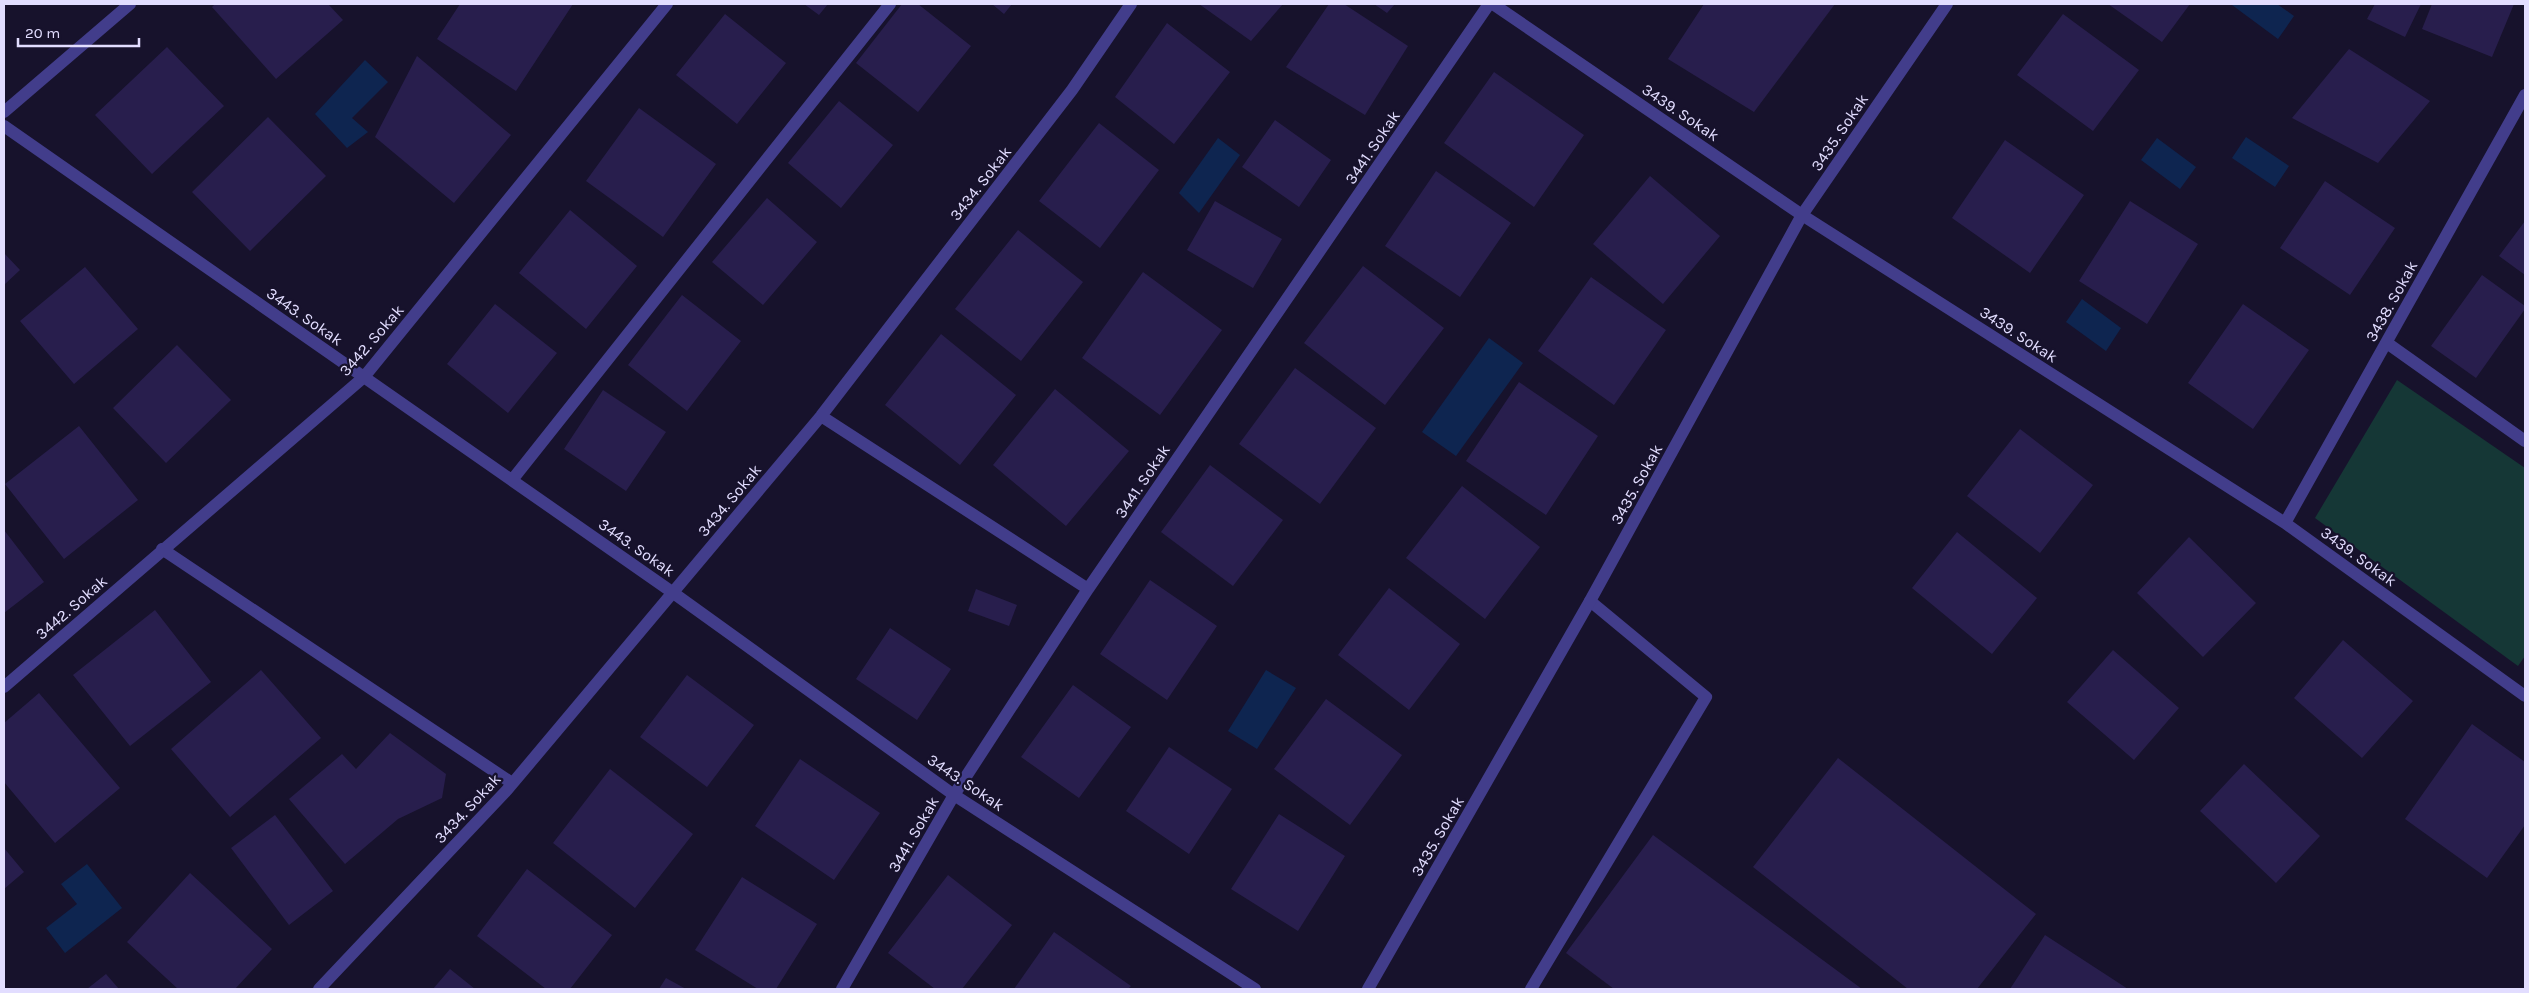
<svg xmlns="http://www.w3.org/2000/svg" width="2529" height="993" font-family="Karla,sans-serif">
  <rect width="100%" height="100%" fill="#17122c"/>
  <path fill="#153736" d="M2397,380L2525,468V656L2518,666L2315,518Z"/>
  <path fill="#0e2550" d="M2233,4H2277L2294,16L2278,39L2232,5Z
    M365,60L388,82L352,118L368,132L347,148L315,114Z
    M2246,137L2289,166L2275,187L2232,158Z
    M1218,138L1240,155L1199,213L1179,193Z
    M2157,138L2196,167L2180,189L2141,160Z
    M2082,299L2121,328L2106,351L2066,322Z
    M1489,338L1523,363L1456,456L1422,432Z
    M1266,670L1296,688L1257,749L1228,731Z
    M87,864L122,908L65,953L46,928L77,904L61,884Z"/>
  <path fill="#281e4d" d="M215,4H328L343,20L276,79L212,7Z
    M460,4H573L516,91L437,39Z
    M804,4H828L819,15Z
    M902,4H918L971,46L918,112L856,63Z
    M992,4H1012L1004,14Z
    M1199,4H1283L1251,41Z
    M1329,4H1344L1408,46L1365,115L1286,67Z
    M1374,4H1395L1387,13Z
    M1704,4H1835L1754,112L1668,59Z
    M2108,4H2190L2162,42Z
    M2375,4H2421L2405,37L2367,19Z
    M2432,4H2514L2492,57L2422,29Z
    M725,14L786,63L737,124L676,75Z
    M2063,14L2139,70L2093,131L2017,75Z
    M1167,23L1230,72L1174,144L1115,97Z
    M167,47L224,106L152,174L95,115Z
    M2349,49L2430,101L2378,163L2292,118Z
    M417,56L511,135L454,203L375,137Z
    M1494,72L1584,135L1534,207L1444,143Z
    M839,101L893,145L841,208L788,163Z
    M639,108L716,164L663,237L586,181Z
    M268,117L326,176L250,251L192,192Z
    M1275,120L1331,160L1299,207L1242,167Z
    M1099,123L1159,170L1100,248L1039,201Z
    M2005,140L2084,195L2030,273L1952,218Z
    M1436,171L1511,223L1460,297L1385,246Z
    M1650,176L1720,236L1663,304L1593,244Z
    M2325,181L2395,228L2350,295L2280,248Z
    M767,198L817,242L763,305L712,262Z
    M1215,201L1282,239L1253,288L1187,250Z
    M2130,201L2198,244L2147,324L2079,281Z
    M570,210L637,266L586,329L519,273Z
    M2525,221V275L2499,256Z
    M1018,230L1083,282L1021,361L955,309Z
    M4,253L20,270L4,285Z
    M1363,266L1444,328L1385,405L1304,343Z
    M85,267L138,329L74,384L20,321Z
    M1143,272L1222,330L1160,415L1082,358Z
    M2482,275L2525,306V309L2476,378L2431,346Z
    M1591,277L1666,330L1614,405L1538,351Z
    M682,295L741,341L687,411L628,365Z
    M495,304L557,353L508,413L447,364Z
    M2243,304L2309,350L2253,429L2188,383Z
    M941,334L1016,395L960,465L885,405Z
    M177,345L231,400L166,463L113,408Z
    M1295,368L1376,428L1320,504L1239,444Z
    M1519,382L1598,436L1546,515L1466,461Z
    M1055,389L1129,451L1066,526L993,465Z
    M603,390L666,432L626,491L564,449Z
    M79,426L138,500L64,559L5,484Z
    M2020,429L2093,485L2040,553L1967,496Z
    M1210,465L1283,520L1233,586L1161,532Z
    M1462,486L1540,547L1485,619L1406,558Z
    M4,530L44,582L4,613Z
    M1957,532L2037,598L1992,654L1912,588Z
    M2189,537L2256,603L2203,657L2137,593Z
    M1150,580L1217,626L1167,700L1100,654Z
    M1389,588L1460,644L1409,710L1338,655Z
    M976,589L1017,605L1009,626L968,611Z
    M155,610L211,682L130,746L73,675Z
    M890,628L951,669L917,720L856,679Z
    M2343,640L2413,701L2362,758L2294,698Z
    M2113,650L2179,708L2134,760L2067,702Z
    M261,670L321,738L230,817L171,749Z
    M687,675L754,725L707,787L640,737Z
    M1073,685L1131,727L1079,798L1021,757Z
    M39,693L120,788L55,843L4,782V723Z
    M1326,699L1402,755L1350,825L1274,769Z
    M2472,724L2525,762V825L2487,878L2405,819Z
    M390,733L446,774L442,798L398,819L345,864L289,799L342,754L356,769Z
    M1169,747L1232,789L1189,854L1126,811Z
    M1838,758L2036,914L1977,989H1908L1753,867Z
    M800,759L880,813L834,880L755,826Z
    M2244,764L2320,836L2276,883L2200,811Z
    M610,769L693,834L635,908L553,843Z
    M1279,814L1345,856L1298,931L1231,889Z
    M275,815L333,891L289,925L231,848Z
    M1653,835L1862,989H1614L1566,953Z
    M4,848L24,872L4,889Z
    M527,869L612,935L570,989H546L477,936Z
    M190,873L272,949L235,989H178L127,942Z
    M948,875L1012,925L962,989H935L888,953Z
    M742,877L817,924L776,989H758L695,950Z
    M1054,932L1131,986L1128,989H1014Z
    M2045,935L2128,989H2010Z
    M450,969L475,989H433Z
    M106,974L119,989H87Z
    M666,978L686,989H659Z"/>
  <g fill="none" stroke-linecap="round" stroke-linejoin="round">
    <path stroke="#423d8b" stroke-width="12" d="M1531,989L1706,697L1590,601"/>
    <path stroke="#423d8b" stroke-width="12" d="M1493,4L1802,215L2285,523L2525,696
      M4,112L130,4
      M4,126L672,592L954,795L1255,989
      M2387,343L2525,441
      M821,416L1088,589
      M512,480L890,4
      M2285,523L2525,95
      M162,549L512,783
      M4,687L364,377L667,4
      M319,989L507,790L821,416L1072,90L1131,4
      M842,989L954,795L1088,589L1489,4
      M1368,989L1590,601L1802,215L1947,4"/>
  </g>
  <g text-anchor="middle" stroke-width="4.5" stroke-linejoin="round" paint-order="stroke">
    <g font-size="16" fill="#e2ddff" stroke="#17122c">
      <text transform="translate(1681 112) rotate(34)" y="6">3439. Sokak</text>
      <text transform="translate(1839 132) rotate(-56)" y="6">3435. Sokak</text>
      <text transform="translate(1372 147) rotate(-56)" y="6">3441. Sokak</text>
      <text transform="translate(980 183) rotate(-52)" y="6">3434. Sokak</text>
      <text transform="translate(2391 301) rotate(-61)" y="6">3438. Sokak</text>
      <text transform="translate(305 316) rotate(35)" y="6">3443. Sokak</text>
      <text transform="translate(2019 334) rotate(33)" y="6">3439. Sokak</text>
      <text transform="translate(371 340) rotate(-49)" y="6">3442. Sokak</text>
      <text transform="translate(1142 481) rotate(-56)" y="6">3441. Sokak</text>
      <text transform="translate(1636 484) rotate(-61)" y="6">3435. Sokak</text>
      <text transform="translate(729 500) rotate(-50)" y="6">3434. Sokak</text>
      <text transform="translate(637 547) rotate(35)" y="6">3443. Sokak</text>
      <text transform="translate(2359 556) rotate(36)" y="6">3439. Sokak</text>
      <text transform="translate(71 607) rotate(-41)" y="6">3442. Sokak</text>
      <text transform="translate(966 782) rotate(34)" y="6">3443. Sokak</text>
      <text transform="translate(467 808) rotate(-47)" y="6">3434. Sokak</text>
      <text transform="translate(913 834) rotate(-60)" y="6">3441. Sokak</text>
      <text transform="translate(1437 836) rotate(-60)" y="6">3435. Sokak</text>
    </g>
  </g>
  <rect width="2529" height="993" fill="none" stroke="#e2ddff" stroke-width="10"/>
  <path d="M18 38v8h121v-8" fill="none" stroke="#e2ddff" stroke-width="2.5"/>
  <text x="25" y="38" font-size="15" fill="#e2ddff" stroke="#17122c" stroke-width="4" paint-order="stroke">20 m</text>
</svg>
